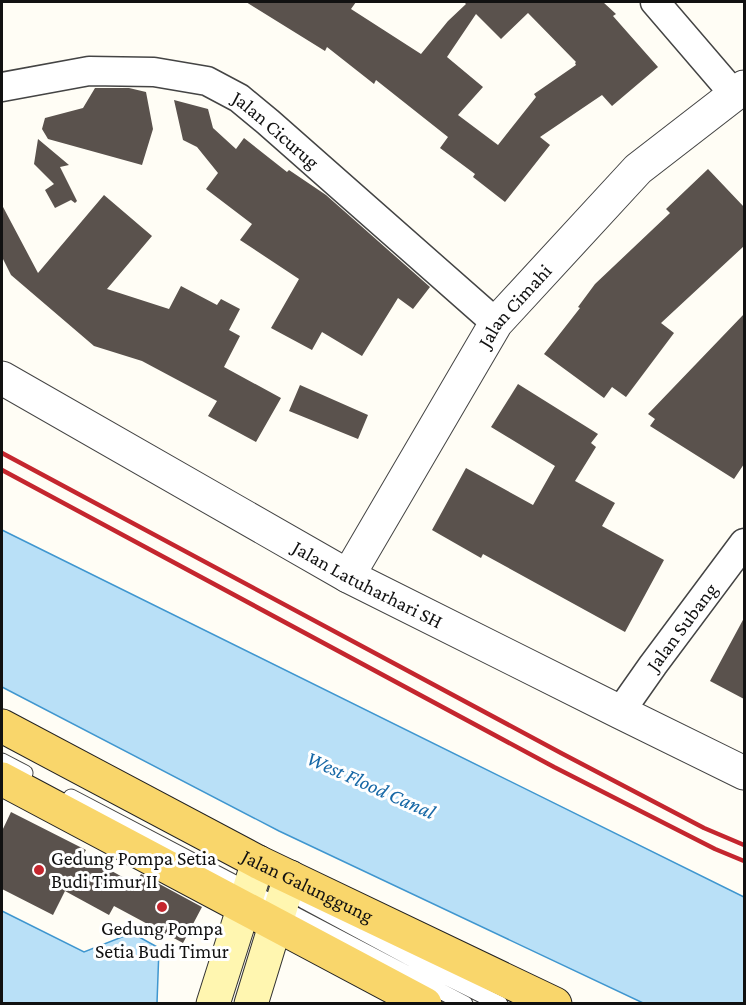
<svg xmlns="http://www.w3.org/2000/svg" width="746" height="1005" font-family="'Crimson Pro',serif">
  <rect width="100%" height="100%" fill="#fffdf5"/>
  <path fill="#b9e0f7" stroke="#3f96cf" stroke-width="1.5" d="M2,530L744,897V1003H643L279,831L2,687Z
    M2,911L84,952L132,933L159,948L157,1003H2Z"/>
  <path fill="#5a524d" fill-rule="evenodd" d="M246,2H356L351,9L421,54L448,21L466,4L464,2H603L616,14L613,16L658,67L612,106L602,95L540,137L550,145L505,202L473,177L475,174L440,148L448,137L376,80L374,84L327,47L325,51ZM528,13L576,62L575,63L576,65L534,94L536,97L498,145L458,115L483,87L447,57L476,14L501,39Z
    M95,88H129L146,92L153,129L142,165L48,139L42,129L45,118L83,108Z
    M174,100L208,109L213,128L236,149L244,138L287,172L289,170L326,195L430,287L413,309L398,298L362,356L322,332L312,350L271,328L299,279L240,240L252,224L206,189L218,173L197,147L183,140Z
    M38,139L69,165L60,167L77,201L75,203L71,200L55,208L45,190L54,184L34,164Z
    M708,169L744,207V246L661,323L674,333L626,397L612,387L604,398L544,354L580,308L578,307L595,284L670,213L666,209Z
    M104,195L152,236L107,289L169,309L181,286L217,305L221,299L240,309L229,330L240,336L224,367L281,398L256,442L208,416L217,401L142,361L94,346L11,275L2,257V205L38,273Z
    M744,314V464L734,479L650,426L655,419L648,414Z
    M518,384L598,434L591,443L596,447L575,481L615,503L602,526L664,560L625,632L483,554L481,558L432,530L466,468L533,505L555,466L491,427Z
    M300,385L368,415L358,439L289,411Z
    M744,618V699L710,681Z
    M11,812L86,850L83,855L135,884L141,874L202,907L183,943L114,906L109,915L65,891L53,915L2,889V831Z"/>
  <g fill="none" stroke-linecap="round" stroke-linejoin="round">
    <defs>
      <path id="service" d="M2,761L25,773
        M71,797L465,1004
        M304,901L432,970L500,1004"/>
      <g id="minor">
        <path d="M655,2L734,94"/>
        <path id="s1" d="M2,87L89,71L154,72L207,81L239,98L268,122L496,323"/>
        <path id="s2" d="M620,712L653,665L744,543"/>
      </g>
      <g id="tertiary">
        <path id="s3" d="M2,378L348,576L620,712L744,773"/>
        <path id="s4" d="M348,576L496,323L638,169L744,87"/>
      </g>
      <path id="secondary" d="M213,1004L258,862
        M251,1004L290,877"/>
      <g id="primary">
        <path id="s5" d="M2,726L258,862L555,1004"/>
        <path d="M2,779L425,1004"/>
      </g>
    </defs>
    <use href="#service" stroke="#444" stroke-width="17"/>
    <use href="#minor" stroke="#444" stroke-width="31"/>
    <use href="#tertiary" stroke="#444" stroke-width="35"/>
    <use href="#secondary" stroke="#333" stroke-width="35"/>
    <use href="#primary" stroke="#222" stroke-width="35"/>
    <use href="#service" stroke="#fff" stroke-width="15"/>
    <use href="#minor" stroke="#fff" stroke-width="28"/>
    <use href="#tertiary" stroke="#fff" stroke-width="33"/>
    <use href="#secondary" stroke="#fff6b0" stroke-width="33"/>
    <use href="#primary" stroke="#f9d66b" stroke-width="33"/>
    <path stroke="#c4262e" stroke-width="4.5" d="M2,453L561,753L704,828L744,845
      M2,470L554,767L715,849L744,861"/>
  </g>
  <g fill="#c4262e" stroke="#fff" stroke-width="2">
    <circle cx="39" cy="870" r="6"/>
    <circle cx="162" cy="907" r="6"/>
  </g>
  <g text-anchor="middle" stroke-width="6" stroke-linejoin="round" paint-order="stroke">
    <g font-size="20" fill="#111" stroke="#fff">
      <text dy="7" stroke="none"><textPath href="#s1" startOffset="292">Jalan Cicurug</textPath></text>
      <text dy="7" stroke="none"><textPath href="#s4" startOffset="318">Jalan Cimahi</textPath></text>
      <text dy="7" stroke="none"><textPath href="#s3" startOffset="420">Jalan Latuharhari SH</textPath></text>
      <text dy="7" stroke="none"><textPath href="#s2" startOffset="105">Jalan Subang</textPath></text>
      <text dy="7" stroke="none"><textPath href="#s5" startOffset="345">Jalan Galunggung</textPath></text>
    </g>
    <g font-size="20" fill="#111" stroke="#fff" text-anchor="start">
      <text x="51" y="865">Gedung Pompa Setia<tspan x="51" dy="23">Budi Timur II</tspan></text>
      <text x="162" y="935" text-anchor="middle">Gedung Pompa<tspan x="162" dy="23">Setia Budi Timur</tspan></text>
    </g>
    <g font-size="21" font-style="italic" fill="#1768a6" stroke="#fff">
      <text transform="translate(371 785) rotate(24)" y="7">West Flood Canal</text>
    </g>
  </g>
  <rect width="746" height="1005" fill="none" stroke="#111111" stroke-width="6"/>
</svg>
